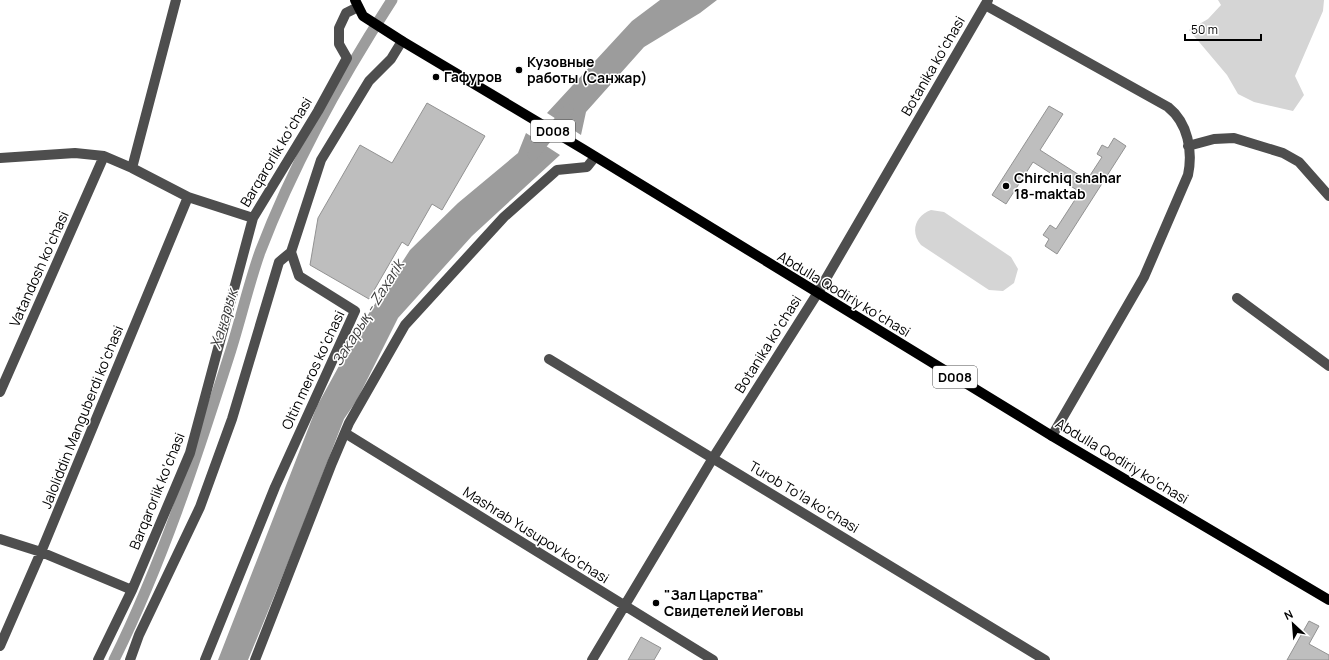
<svg xmlns="http://www.w3.org/2000/svg" width="1329" height="660" font-family="Manrope,sans-serif">
  <rect width="100%" height="100%" fill="#fff"/>
  <path fill="#d5d5d5" d="M1218,0H1324L1323,11L1295,76L1304,95L1293,111L1254,102L1238,94L1227,75L1189,30L1208,19L1221,5Z
    M931,210L944,212L1011,257L1018,269L1014,283L1003,291L989,290L921,245C910,232 915,216 931,210Z"/>
  <path fill="#9c9c9c" d="M660,0H717L700,13L644,47L586,112L581,135L547,113L632,21Z
    M526,133L560,155L472,236L398,318L357,400L344,419L296,543L248,660H218L317,406L362,324L410,250L458,203L518,153Z"/>
  <g fill="none" stroke-linecap="round" stroke-linejoin="round">
    <path stroke="#9c9c9c" stroke-width="11" d="M533,155L568,110
      M114,660C162,563 196,459 229,356C240,322 248,286 260,252C294,163 340,80 392,0"/>
  </g>
  <path fill="#bebebe" stroke="#929292" d="M427,103L485,136L442,210L432,204L408,246L402,242L369,299L310,265L318,218L360,145L392,163Z
    M1049,106L1063,114L1040,150L1087,180L1102,157L1097,154L1102,145L1108,148L1114,138L1126,146L1057,254L1045,246L1049,239L1043,235L1050,225L1056,229L1080,192L1033,162L1006,204L992,195Z
    M1309,621L1319,626L1309,644L1329,655V660H1287Z
    M641,637L661,648L654,660H628Z"/>
  <g fill="none" stroke-linecap="round" stroke-linejoin="round">
    <path stroke="#4e4e4e" stroke-width="10" d="M985,5L1168,107C1188,123 1193,151 1188,175L1144,277L1052,436
      M1188,146L1214,139L1234,138L1283,153L1299,162L1329,196
      M0,158L75,153L104,156L132,168L188,197L253,218
      M132,168L176,0
      M1237,298L1329,366
      M549,359L1045,660
      M0,392L104,156
      M345,433L713,660
      M0,539L41,552L132,590
      M0,646L41,552L188,197
      M98,660L132,590L190,453L253,218L318,111L347,58L339,44V28L346,13L358,7
      M130,660L139,635L200,507L232,419L279,262L291,252
      M205,660L275,487L355,311L299,276L291,252L321,160L369,81L391,59L402,41
      M255,660L332,463L349,423L405,325L504,217L557,170L587,167L595,157
      M592,660L713,458L817,294L988,0"/>
    <path stroke="#000" stroke-width="10" d="M355,0L363,16L402,41L583,149L1052,436L1329,600"/>
  </g>
  <g fill="#000" stroke="#fff" stroke-width="1.5">
    <circle cx="519" cy="70" r="4"/>
    <circle cx="436" cy="77" r="4"/>
    <circle cx="1006" cy="186" r="4"/>
    <circle cx="656" cy="603" r="4"/>
  </g>
  <g text-anchor="middle" stroke-width="3" stroke-linejoin="round" paint-order="stroke">
    <g fill="#fff" stroke="#4c4c4c" stroke-width="1">
      <rect x="531" y="120" width="44" height="22" rx="3"/>
      <rect x="933" y="366" width="44" height="22" rx="3"/>
    </g>
    <g font-size="13" font-weight="bold" fill="#000">
      <text x="553" y="136">D008</text>
      <text x="955" y="382">D008</text>
    </g>
    <g font-size="14" font-weight="bold" fill="#000" stroke="#fff" text-anchor="start">
      <text x="527" y="67">Кузовные<tspan x="527" dy="16">работы (Санжар)</tspan></text>
      <text x="444" y="82">Гафуров</text>
      <text x="1014" y="183">Chirchiq shahar<tspan x="1014" dy="16">18-maktab</tspan></text>
      <text x="664" y="600">"Зал Царства"<tspan x="664" dy="16">Свидетелей Иеговы</tspan></text>
    </g>
    <g font-size="14" fill="#000" stroke="#fff">
      <text transform="translate(933 66) rotate(-60)" y="5">Botanika ko‘chasi</text>
      <text transform="translate(276 152) rotate(-59)" y="5">Barqarorlik ko‘chasi</text>
      <text transform="translate(39 269) rotate(-66)" y="5">Vatandosh ko‘chasi</text>
      <text transform="translate(844 294) rotate(31)" y="5">Abdulla Qodiriy ko‘chasi</text>
      <text transform="translate(768 344) rotate(-58)" y="5">Botanika ko‘chasi</text>
      <text transform="translate(313 370) rotate(-65)" y="5">Oltin meros ko‘chasi</text>
      <text transform="translate(82 417) rotate(-68)" y="5">Jaloliddin Manguberdi ko‘chasi</text>
      <text transform="translate(1122 461) rotate(31)" y="5">Abdulla Qodiriy ko‘chasi</text>
      <text transform="translate(157 491) rotate(-68)" y="5">Barqarorlik ko‘chasi</text>
      <text transform="translate(804 497) rotate(31)" y="5">Turob To‘la ko‘chasi</text>
      <text transform="translate(536 535) rotate(32)" y="5">Mashrab Yusupov ko‘chasi</text>
    </g>
    <g font-size="15" font-style="italic" fill="#3d3d3d" stroke="#fff">
      <text transform="translate(368 313) rotate(-58)" y="5">Закарық - Zaxarik</text>
      <text transform="translate(224 319) rotate(-73)" y="5">Ханарык</text>
    </g>
  </g>
  <g transform="translate(1293 624) rotate(334)" stroke="#ffffff" stroke-width="3" paint-order="stroke">
  <path d="M0-3L7 15L0 10L-7 15Z" fill="#000000"/>
  <text y="-6" font-size="11" font-weight="bold" text-anchor="middle" fill="#000000">N</text>
  </g>
  <path d="M1185 34v6h76v-6" fill="none" stroke="#000000" stroke-width="2"/>
  <text x="1191" y="34" font-size="12" fill="#000000" stroke="#ffffff" stroke-width="3" paint-order="stroke">50 m</text>
</svg>
